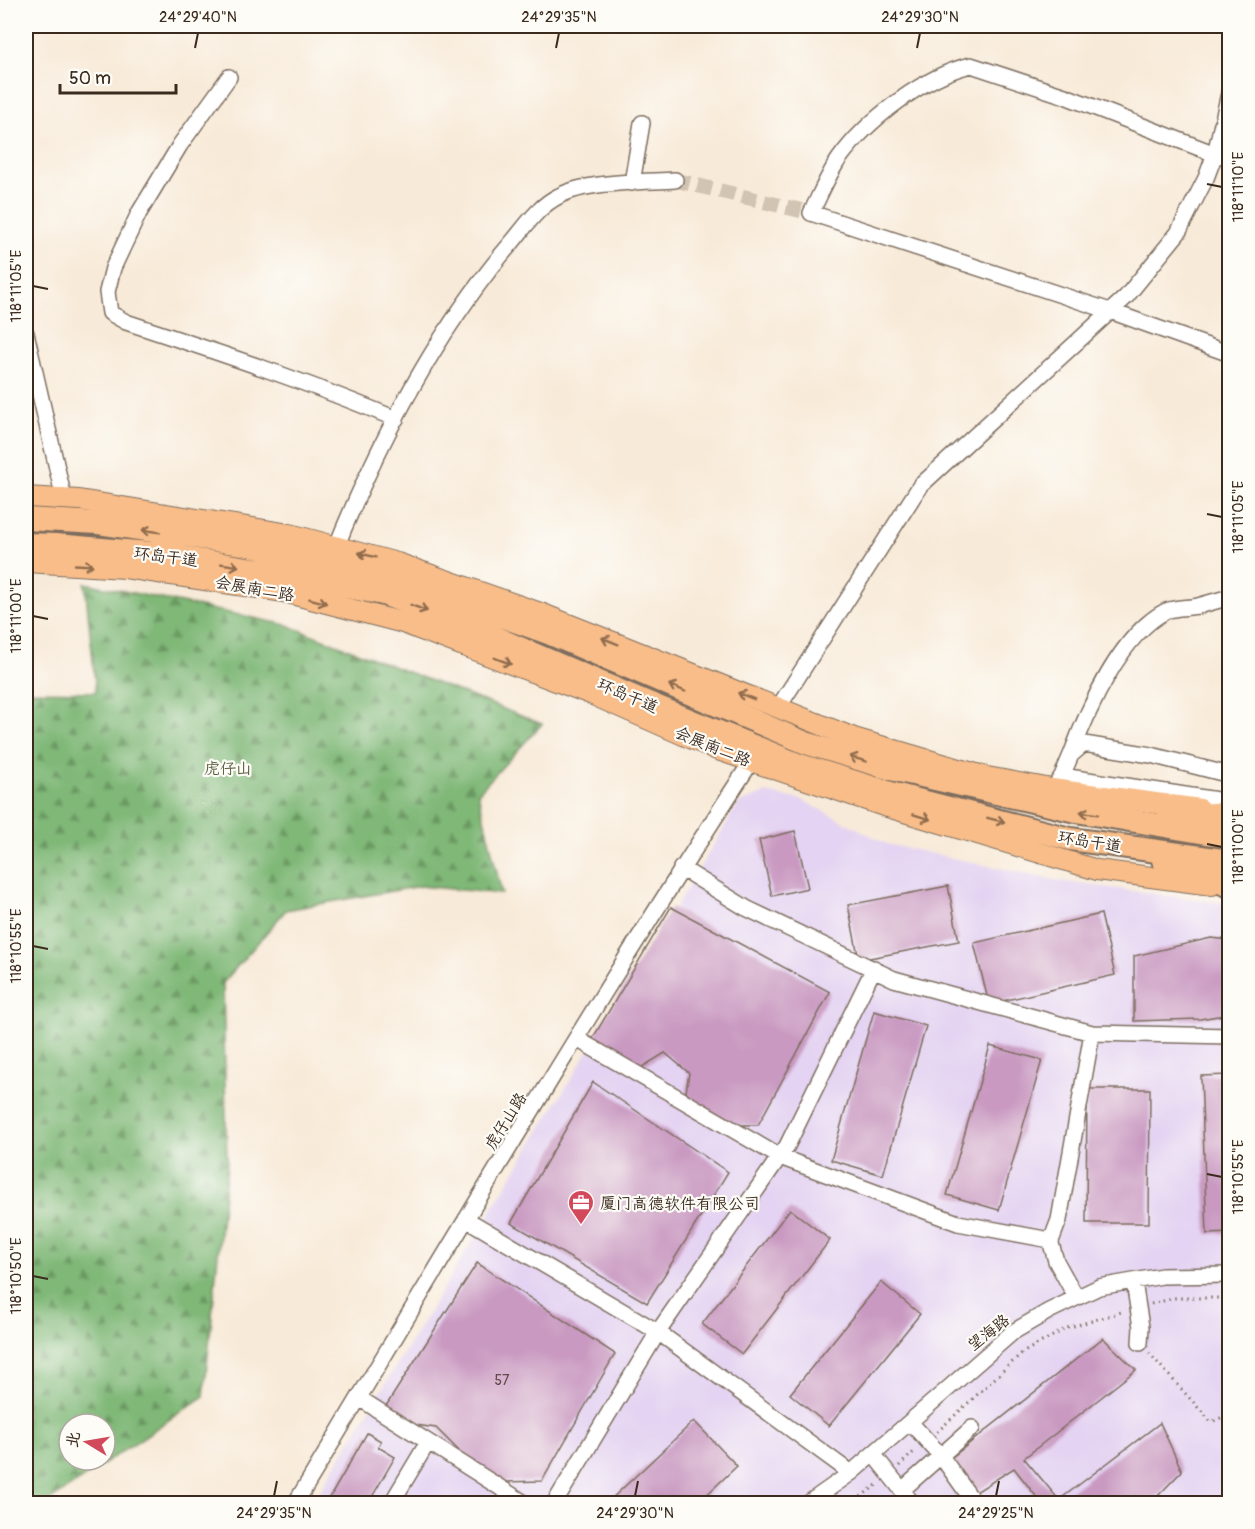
<svg xmlns="http://www.w3.org/2000/svg" width="1255" height="1529" font-family="Pangolin,'LXGW WenKai TC',sans-serif">
  <defs>
    <pattern id="forest-firs" width="22" height="20" patternUnits="userSpaceOnUse" patternTransform="scale(1.5)"><rect width="22" height="20" fill="#7fb877"/><path d="M5 1l3.5 6h-7zM16 11l3.5 6h-7z" fill="#699661"/></pattern>
  </defs>
  <rect width="100%" height="100%" fill="#fdfcf7"/>
  <filter id="ink" filterUnits="userSpaceOnUse"><feTurbulence type="fractalNoise" baseFrequency=".0167" numOctaves="2"/><feDisplacementMap in="SourceGraphic" scale="12" xChannelSelector="R" yChannelSelector="G"/><feConvolveMatrix kernelMatrix="1 2 1 2 8 2 1 2 1" color-interpolation-filters="sRGB"/></filter>
  <filter id="wash" filterUnits="userSpaceOnUse"><feTurbulence type="fractalNoise" baseFrequency=".008" numOctaves="4" result="noise"/><feDisplacementMap in="SourceGraphic" scale="24" xChannelSelector="R" yChannelSelector="G"/><feGaussianBlur stdDeviation="1.35" result="paint"/><feColorMatrix in="noise" values="0 0 0 0 0 0 0 0 0 0 0 0 0 0 0 0 0 1.4 0 .05"/><feComposite in="paint" operator="in"/></filter>
  <g filter="url(#wash)">
    <rect width="100%" height="100%" fill="#f8ead8"/>
    <path fill="#e4d3f2" d="M766,793L802,800L887,844L1059,881L1229,904V1503L312,1504L739,803Z"/>
    <path fill="url(#forest-firs)" stroke="#5d714a" stroke-width="1.5" fill-rule="evenodd" d="M85,583L287,625L542,724L478,793L502,894L420,886L286,910L223,983L227,1164L204,1396L46,1503H26V691L96,692ZM69,1424H105V1460H69Z"/>
    <g id="blocks">
      <path fill="#c999c1" d="M795,831L808,888L772,896L759,840Z
        M948,886L959,941L859,960L848,905Z
        M671,907L830,992L758,1125H731L685,1098L689,1073L665,1053L639,1069L591,1041Z
        M1101,914L1115,975L989,1004L974,943Z
        M1211,938L1230,940V1014L1200,1019L1134,1021V956Z
        M874,1011L926,1026L883,1175L831,1160Z
        M990,1046L1042,1060L999,1210L947,1195Z
        M1230,1075V1233L1207,1234L1201,1076Z
        M593,1082L728,1172L647,1303L511,1223Z
        M1087,1089H1150L1149,1223H1086Z
        M790,1209L830,1240L742,1354L702,1324Z
        M477,1263L615,1354L542,1481L504,1482L458,1457L459,1451L436,1428L402,1423L386,1406Z
        M881,1282L920,1314L829,1426L790,1394Z
        M1103,1338L1136,1370L1024,1458L1059,1500L1160,1423L1182,1471L1150,1504H1042L1014,1468L976,1492L951,1458Z
        M694,1421L737,1466L697,1504H606Z
        M367,1433L381,1441L378,1447L395,1457L368,1504H326Z"/>
    </g>
  </g>
  <g filter="url(#ink)">
    <use href="#blocks" fill-opacity="0" stroke="#7d6d5f" stroke-width="1.5"/>
    <g fill="none" stroke-linecap="round" stroke-linejoin="round">
      <path stroke="#d2c4b3" stroke-width="15" stroke-dasharray="15 8" stroke-linecap="butt" d="M675,180L811,213"/>
      <defs>
        <path id="minor" d="M229,77L180,145L139,213L113,268L107,292L110,313L126,322C217,352 308,382 396,419
          M1230,157L1215,154L1065,96L971,65C924,76 867,120 839,159C828,175 820,195 811,213L1110,311L1230,354
          M632,183L642,123
          M26,333L64,499
          M333,555C377,445 436,330 514,240C527,224 540,205 559,196C586,181 644,182 675,180
          M778,708L920,486L1126,297L1178,233L1206,178L1215,154L1230,89
          M1071,755C1088,709 1121,634 1166,611C1175,607 1188,608 1198,606C1209,603 1219,600 1230,597
          M1062,776L1071,755L1084,744L1151,755L1230,775
          M1058,782L1062,776L1230,802
          M681,868L746,908L894,979L1092,1033
          M577,1039L780,1157L958,1223L1050,1240L1056,1261L1076,1297
          M466,1219L658,1332L851,1473
          M1051,1241L1059,1220L1092,1033L1230,1036
          M1134,1282L1141,1327L1140,1343
          M359,1398L526,1504
          M910,1422L941,1456L975,1504
          M873,1454L913,1504
          M902,1490L972,1428
          M295,1504C445,1255 592,1005 751,762
          M391,1504L428,1442
          M554,1504L658,1332L787,1146L874,968
          M807,1504L851,1473L1013,1332L1049,1311L1099,1287L1162,1276L1230,1275"/>
        <path id="major" d="M26,497L79,500L290,534L397,563L543,614L854,738L987,777L1052,789L1200,809
          M26,562L125,568L284,592L400,622L593,695L715,749L884,806L1097,870L1212,885"/>
        <path id="highway" d="M26,519L98,523L243,544L330,563L425,589L548,633L806,743L891,769L1076,811L1230,837
          M26,544L55,545L161,554L277,573L383,594L471,627L646,702L797,764L894,794L1070,839L1230,861
          M1168,817L1230,813
          M1163,860L1230,886"/>
      </defs>
      <use href="#minor" stroke="#7d6d5f" stroke-width="18"/>
      <use href="#major" stroke="#7d6d5f" stroke-width="22"/>
      <use href="#highway" stroke="#7d6d5f" stroke-width="26"/>
      <path stroke="#7d6d5f" stroke-width="3" stroke-dasharray="1.5 4.5" stroke-linecap="butt" d="M1151,1304L1175,1298H1230
        M1149,1353L1211,1422L1230,1414
        M937,1432L1022,1353L1067,1328L1125,1311
        M899,1466L916,1450
        M851,1504L878,1484"/>
      <use href="#minor" stroke="#fff" stroke-width="15"/>
      <use href="#major" stroke="#f8bd89" stroke-width="20"/>
      <use href="#highway" stroke="#f8bd89" stroke-width="22"/>
    </g>
    <defs><path id="oneway-shaft" d="M-6 0H5M1.5-3L5.5 0L1.5 3" fill="none" stroke-width="1.6" stroke-linecap="round" stroke-linejoin="round" transform="scale(1.5)"/></defs>
    <g stroke="#906c4e">
      <use href="#oneway-shaft" transform="translate(151 531) rotate(-172)"/>
      <use href="#oneway-shaft" transform="translate(367 555) rotate(-165)"/>
      <use href="#oneway-shaft" transform="translate(84 565) rotate(3)"/>
      <use href="#oneway-shaft" transform="translate(230 565) rotate(9)"/>
      <use href="#oneway-shaft" transform="translate(318 601) rotate(15)"/>
      <use href="#oneway-shaft" transform="translate(419 608) rotate(21)"/>
      <use href="#oneway-shaft" transform="translate(610 641) rotate(-158)"/>
      <use href="#oneway-shaft" transform="translate(503 661) rotate(21)"/>
      <use href="#oneway-shaft" transform="translate(677 688) rotate(-157)"/>
      <use href="#oneway-shaft" transform="translate(746 696) rotate(-158)"/>
      <use href="#oneway-shaft" transform="translate(858 759) rotate(-163)"/>
      <use href="#oneway-shaft" transform="translate(1089 813) rotate(-171)"/>
      <use href="#oneway-shaft" transform="translate(922 817) rotate(17)"/>
      <use href="#oneway-shaft" transform="translate(996 820) rotate(14)"/>
    </g>
  </g>
  <path fill="none" stroke="#3b2a1e" stroke-width="2" d="M195,48L198,33M556,48L559,33M917,48L920,33M1207,184L1222,187M33,286L48,289M1207,514L1222,517M33,616L48,619M1207,844L1222,847M33,946L48,949M1207,1174L1222,1177M33,1276L48,1279M274,1496L277,1481M635,1496L638,1481M996,1496L999,1481"/>
  <defs>
    <symbol id="office-pin" viewBox="-11 -11 22 30"><path d="M0 17L-7.5 6A9.5 9.5 0 1 1 7.5 6Z" fill="#d1495b" stroke="#fdfcf7"/><path d="M-6-3h4V-5.5h4V-3h4V5H-6ZM-1-4.5V-3h2v-1.5ZM-6 0V1H6V0Z" fill="#fff"/></symbol>
  </defs>
  <g fill-rule="evenodd">
    <use href="#office-pin" x="566" y="1188" width="30" height="40"/>
  </g>
  <g text-anchor="middle" stroke-width="4.5" stroke-linejoin="round" paint-order="stroke">
    <g font-size="14" fill="#5e4647">
      <text x="502" y="1385">57</text>
    </g>
    <g font-size="16" fill="#3b2a1e" stroke="#fdfcf7">
      <text transform="translate(166 556) rotate(7)" y="6">环岛干道</text>
      <text transform="translate(255 588) rotate(10)" y="6">会展南二路</text>
      <text transform="translate(628 695) rotate(23)" y="6">环岛干道</text>
      <text transform="translate(713 746) rotate(22)" y="6">会展南二路</text>
      <text transform="translate(1090 841) rotate(9)" y="6">环岛干道</text>
      <text transform="translate(505 1121) rotate(-58)" y="6">虎仔山路</text>
      <text transform="translate(988 1332) rotate(-38)" y="6">望海路</text>
    </g>
    <g font-size="16" fill="#595e3f" stroke="#fdfcf7">
      <text x="228" y="774">虎仔山</text>
    </g>
    <g font-size="16" fill="#3b2a1e" stroke="#fdfcf7" text-anchor="start">
      <text x="600" y="1209">厦门高德软件有限公司</text>
    </g>
  </g>
  <rect width="1255" height="1529" fill="none" stroke="#fdfcf7" stroke-width="66"/>
  <g transform="translate(87 1442) rotate(281)"><circle r="28" fill="#fdfcf7" stroke="#afa8a0" stroke-width="1.5"/>
  <path d="M0-4.5L10 22L0 15L-10 22Z" fill="#d1495b"/>
  <text y="-9" font-size="16" font-weight="bold" text-anchor="middle" fill="#3b2a1e">北</text>
  </g>
  <path d="M60 84v9h116v-9" fill="none" stroke="#3b2a1e" stroke-width="3"/>
  <text x="69" y="84" font-size="18" fill="#3b2a1e" stroke="#fdfcf7" stroke-width="4.5" paint-order="stroke">50 m</text>
  <rect x="33" y="33" width="1189" height="1463" fill="none" stroke="#3b2a1e" stroke-width="2"/>
  <g font-size="15" text-anchor="middle" fill="#3b2a1e">
    <text x="198" y="22">24°29'40"N</text>
    <text x="559" y="22">24°29'35"N</text>
    <text x="920" y="22">24°29'30"N</text>
    <text transform="translate(1238 187) rotate(-90)" y="5">118°11'10"E</text>
    <text transform="translate(16 286) rotate(-90)" y="5">118°11'05"E</text>
    <text transform="translate(1238 517) rotate(-90)" y="5">118°11'05"E</text>
    <text transform="translate(16 616) rotate(-90)" y="5">118°11'00"E</text>
    <text transform="translate(1238 847) rotate(-90)" y="5">118°11'00"E</text>
    <text transform="translate(16 946) rotate(-90)" y="5">118°10'55"E</text>
    <text transform="translate(1238 1177) rotate(-90)" y="5">118°10'55"E</text>
    <text transform="translate(16 1276) rotate(-90)" y="5">118°10'50"E</text>
    <text x="274" y="1518">24°29'35"N</text>
    <text x="635" y="1518">24°29'30"N</text>
    <text x="996" y="1518">24°29'25"N</text>
  </g>
</svg>
